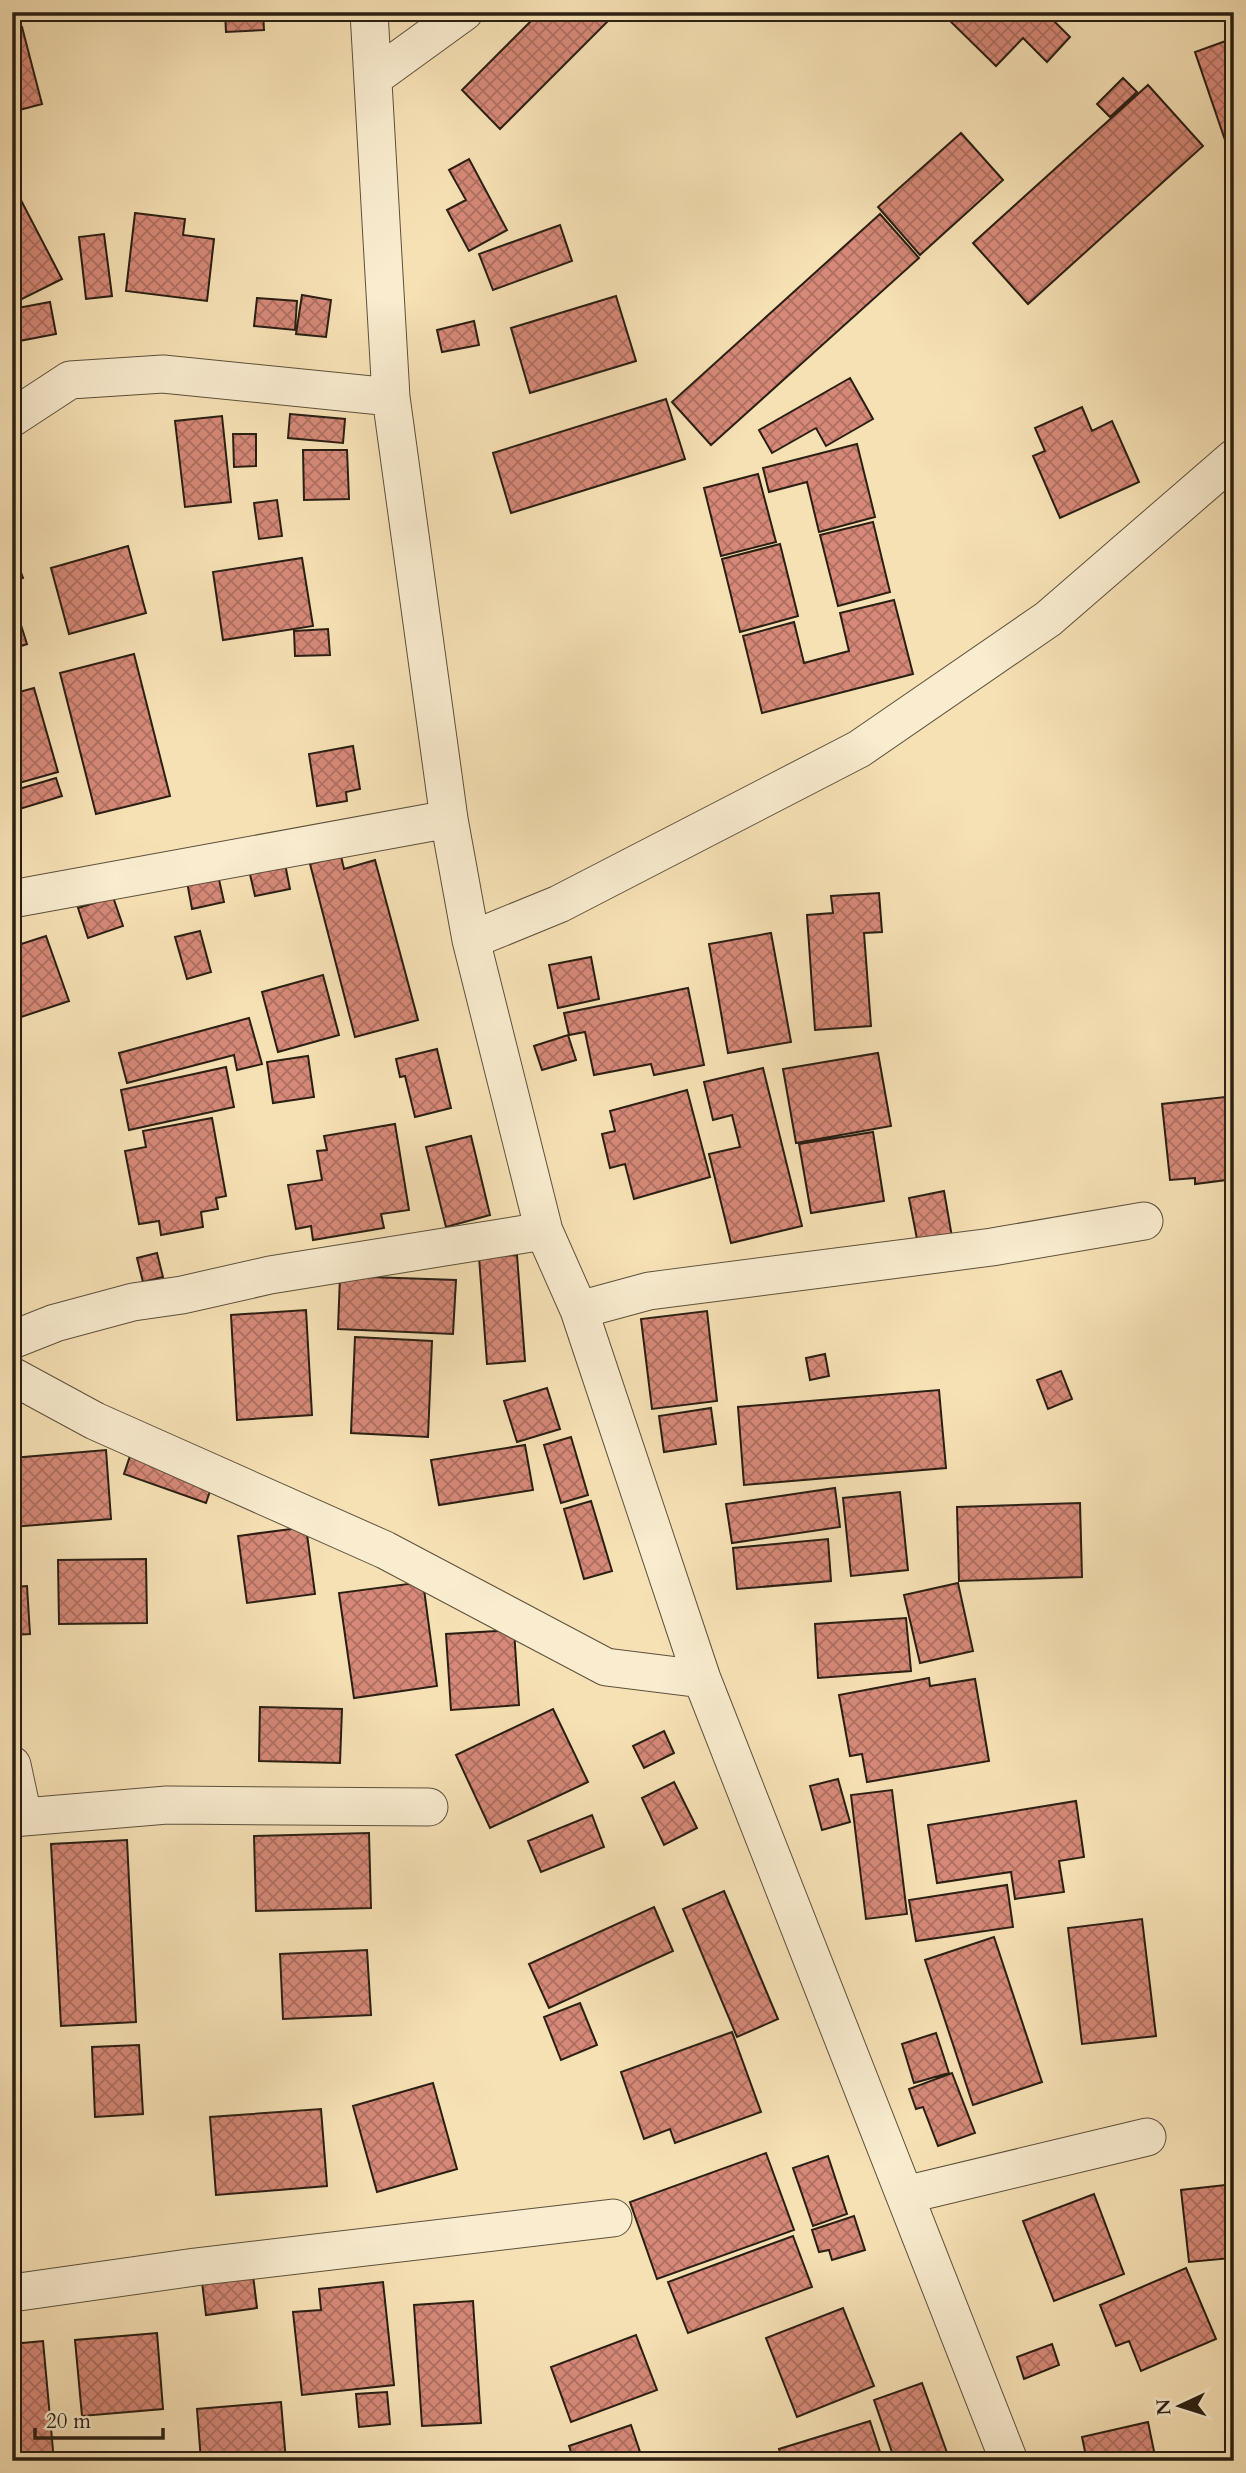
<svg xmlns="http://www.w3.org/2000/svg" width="1246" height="2473" font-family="Cardo,serif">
  <defs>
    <pattern id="building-cross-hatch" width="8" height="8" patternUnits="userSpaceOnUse" patternTransform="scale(1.75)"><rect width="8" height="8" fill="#d68978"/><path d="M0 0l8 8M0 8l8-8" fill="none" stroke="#ae6f61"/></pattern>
  </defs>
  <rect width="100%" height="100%" fill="#f6e1b5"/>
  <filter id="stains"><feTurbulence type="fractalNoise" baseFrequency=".00286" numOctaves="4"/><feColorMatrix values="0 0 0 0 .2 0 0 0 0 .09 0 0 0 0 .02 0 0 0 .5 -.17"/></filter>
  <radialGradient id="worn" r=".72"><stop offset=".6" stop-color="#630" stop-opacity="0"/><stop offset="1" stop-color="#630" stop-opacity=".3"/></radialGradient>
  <path fill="url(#building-cross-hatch)" stroke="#2a1f13" stroke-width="2" d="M225,12H263L264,30L226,32Z
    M540,12H617L500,129L462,90Z
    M941,12H1027L1030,15L1033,12H1045L1070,37L1047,62L1023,38L996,66Z
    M1152,12H1171L1155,19Z
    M22,27L42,104L12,112V30Z
    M1234,38V137L1225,140L1195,52Z
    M1123,78L1137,92L1110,117L1097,104Z
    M1148,85L1203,146L1028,304L973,243Z
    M961,133L1003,180L920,255L878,207Z
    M1234,140V158L1228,142Z
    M469,159L507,230L469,251L447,210L466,200L449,170Z
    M12,183L62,279L12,304Z
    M135,213L185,219L183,235L214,239L207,301L126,291Z
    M880,214L919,258L711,445L672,402Z
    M560,225L572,261L493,290L479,254Z
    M104,234L112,296L86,299L79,237Z
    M302,295L331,300L326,337L296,334Z
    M616,296L636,361L530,393L511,328Z
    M257,298L297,301L295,330L254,326Z
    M50,302L56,334L14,342L12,309Z
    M474,321L479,345L442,352L437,330Z
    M850,378L873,419L826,446L816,428L772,453L759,430Z
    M666,399L685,459L511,513L493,453Z
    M1082,407L1092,431L1112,421L1139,482L1060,518L1033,456L1045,451L1035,428Z
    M290,414L345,419L343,443L288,438Z
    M222,416L231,502L185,507L175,421Z
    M233,434H256V466L234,467Z
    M857,444L875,517L819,532L807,482L769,492L763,468Z
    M303,450H347L349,499L304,500Z
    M758,474L776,542L721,556L704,488Z
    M277,500L282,536L259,539L254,503Z
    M873,522L890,592L838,606L820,535Z
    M780,544L798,616L740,632L722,559Z
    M128,546L146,613L69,634L51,568Z
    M12,549L23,578L12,582Z
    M302,558L313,626L223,640L213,572Z
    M12,597L27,644L12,649Z
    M894,600L913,674L762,713L743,636L794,622L804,663L849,651L840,613Z
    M328,629L330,655L295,656L294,631Z
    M134,654L170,796L96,814L60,673Z
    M34,688L58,772L12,785V694Z
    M353,746L360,789L346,792L347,801L317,806L309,754Z
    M56,778L62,796L13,811L12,791Z
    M341,856L344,869L375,860L418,1020L355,1037L310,864Z
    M285,864L290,889L255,896L249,870Z
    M218,875L224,902L192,909L187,882Z
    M879,893L882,932L864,933L871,1026L815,1030L807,915L833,913L831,896Z
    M113,897L123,926L88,938L78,908Z
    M200,931L211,972L187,979L175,937Z
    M771,933L791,1042L728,1053L709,944Z
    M46,936L69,1001L12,1020V947Z
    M591,957L599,999L558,1008L549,965Z
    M323,975L339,1035L278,1052L262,992Z
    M688,988L704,1065L654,1075L651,1064L594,1075L585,1032L569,1035L564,1013Z
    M249,1018L262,1064L237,1070L234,1055L127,1083L119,1053Z
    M568,1035L576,1060L542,1070L534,1046Z
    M437,1049L451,1108L415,1117L405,1076L400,1077L396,1059Z
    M878,1053L891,1126L796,1143L783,1069Z
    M308,1056L314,1097L273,1103L267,1062Z
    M226,1067L234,1107L129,1130L121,1090Z
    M763,1068L802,1226L731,1243L709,1154L740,1147L732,1115L713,1120L704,1082Z
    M687,1090L710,1177L634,1199L625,1164L610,1168L602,1134L615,1131L610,1111Z
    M1234,1096V1179L1195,1184V1178L1170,1180L1162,1104Z
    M212,1118L226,1196L216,1198L218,1209L201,1212L203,1227L161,1235L159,1221L139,1224L125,1151L146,1147L143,1131Z
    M395,1124L409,1210L381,1214L384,1228L313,1240L311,1226L296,1229L288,1185L322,1180L317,1151L327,1150L324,1136Z
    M873,1132L884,1201L811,1213L799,1144Z
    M471,1136L490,1215L446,1227L426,1147Z
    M944,1191L952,1237L918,1244L909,1198Z
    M157,1253L163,1277L143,1282L137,1258Z
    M517,1255L525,1361L487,1364L479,1257Z
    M340,1276L456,1280L453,1334L338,1329Z
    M306,1310L312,1415L237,1420L231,1315Z
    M707,1311L717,1401L652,1409L641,1319Z
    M355,1337L432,1341L428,1437L351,1433Z
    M825,1354L829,1376L810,1380L806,1358Z
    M1061,1371L1072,1399L1048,1409L1037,1380Z
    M547,1388L560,1429L517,1442L504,1401Z
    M939,1390L946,1468L744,1485L738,1407Z
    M711,1408L716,1444L664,1452L659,1416Z
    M571,1437L588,1495L561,1503L544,1445Z
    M525,1445L533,1490L439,1505L431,1460Z
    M106,1450L111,1519L12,1527V1458Z
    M132,1450L214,1479L206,1503L124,1474Z
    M835,1488L840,1527L732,1543L726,1504Z
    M900,1492L908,1570L851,1576L843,1498Z
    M591,1501L612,1571L584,1579L564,1509Z
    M1080,1503L1082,1577L959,1581L957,1507Z
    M306,1527L315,1594L247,1603L238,1536Z
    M828,1539L831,1581L737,1589L733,1548Z
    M146,1559L147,1623L59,1624L58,1560Z
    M423,1582L437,1686L354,1698L339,1593Z
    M958,1583L973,1651L920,1663L904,1595Z
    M27,1586L30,1634L12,1635V1587Z
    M906,1618L911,1671L818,1678L815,1624Z
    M514,1630L519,1705L451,1710L446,1634Z
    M929,1678L930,1686L975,1679L989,1761L867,1782L862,1754L850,1756L839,1695Z
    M260,1707L342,1709L340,1763L259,1761Z
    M553,1709L588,1782L490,1828L456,1755Z
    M664,1731L674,1753L644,1768L633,1746Z
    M838,1779L850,1822L822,1830L810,1786Z
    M674,1782L697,1828L664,1845L642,1798Z
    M892,1790L907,1914L866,1919L851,1795Z
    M1076,1801L1084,1857L1059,1861L1064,1892L1015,1899L1011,1872L937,1883L928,1825Z
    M592,1815L604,1847L541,1872L528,1841Z
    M369,1833L371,1908L256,1911L254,1836Z
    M127,1840L136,2022L61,2026L51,1844Z
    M1007,1885L1013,1927L916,1941L909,1900Z
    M724,1891L778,2019L737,2037L683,1909Z
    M654,1907L673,1951L549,2008L529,1964Z
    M1142,1919L1156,2036L1082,2044L1068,1928Z
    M994,1937L1042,2082L973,2105L925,1960Z
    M367,1950L371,2015L283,2019L280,1954Z
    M580,2003L597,2045L561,2060L544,2017Z
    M732,2032L761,2112L675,2143L670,2129L644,2139L621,2072Z
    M936,2033L949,2073L914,2083L902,2044Z
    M139,2045L143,2114L95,2117L92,2047Z
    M952,2073L975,2133L938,2146L923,2107L916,2109L909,2089Z
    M433,2083L457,2169L377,2192L353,2106Z
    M321,2109L327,2186L216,2195L210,2117Z
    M766,2153L794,2230L657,2279L630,2202Z
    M828,2156L847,2214L813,2226L793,2168Z
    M1234,2184V2275H1233L1231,2258L1189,2262L1181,2190Z
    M1094,2194L1124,2274L1054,2301L1023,2221Z
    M854,2216L865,2250L832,2260L829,2250L819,2252L812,2230Z
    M793,2236L812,2287L688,2333L668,2282Z
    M1186,2268L1216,2339L1141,2371L1129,2341L1116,2346L1100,2305Z
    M253,2275L257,2308L206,2315L202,2282Z
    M383,2282L394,2385L302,2395L293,2312L321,2310L319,2289Z
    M473,2301L481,2423L422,2426L414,2305Z
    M843,2308L874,2386L797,2417L766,2338Z
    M157,2333L163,2409L82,2416L75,2340Z
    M636,2335L657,2390L571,2422L551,2367Z
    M43,2341L54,2461H12V2344Z
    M1052,2344L1059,2365L1024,2379L1017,2357Z
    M922,2383L950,2461H895L874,2400Z
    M387,2392L390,2424L359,2427L356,2394Z
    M281,2402L286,2461H201L197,2409Z
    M870,2421L883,2461H783L779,2449Z
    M1148,2422L1156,2461H1087L1082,2437Z
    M631,2425L643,2461H574L569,2446Z"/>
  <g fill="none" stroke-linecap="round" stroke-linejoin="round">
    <defs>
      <path id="minor" d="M369,12L391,397L449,819L471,940L544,1231L579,1310L702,1679L1009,2461
        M373,78L464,12
        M12,418L70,380L163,374L391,397
        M12,899L449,819
        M471,940L559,904L859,749L1048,619L1234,458
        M579,1310L649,1291L992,1247L1144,1221
        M12,1340L55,1323L133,1302L182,1295L270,1275L544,1231
        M12,1376L95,1421L385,1550L606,1667L702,1679
        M12,1765L23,1816
        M12,1818L167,1805L429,1807
        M905,2195L1147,2137
        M12,2293L195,2267L613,2218"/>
    </defs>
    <use href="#minor" stroke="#5d503c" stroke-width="39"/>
    <use href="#minor" stroke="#f9eccf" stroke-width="37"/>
  </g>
  <rect width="1246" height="2473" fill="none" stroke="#f6e1b5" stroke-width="42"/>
  <rect x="14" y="14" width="1218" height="2445" fill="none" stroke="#2a1f13" stroke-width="3.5"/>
  <rect x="21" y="21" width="1204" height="2431" fill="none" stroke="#2a1f13" stroke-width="2"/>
  <g transform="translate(1180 2406) rotate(266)" stroke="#f9eccf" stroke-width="5" paint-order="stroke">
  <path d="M0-5L12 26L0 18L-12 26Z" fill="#2a1f13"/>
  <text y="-10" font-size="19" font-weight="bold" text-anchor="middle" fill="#2a1f13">N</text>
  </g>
  <path d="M35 2428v10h128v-10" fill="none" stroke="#2a1f13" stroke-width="3.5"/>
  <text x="46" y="2428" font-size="21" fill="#2a1f13" stroke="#f9eccf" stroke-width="5" paint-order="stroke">20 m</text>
  <rect width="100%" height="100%" filter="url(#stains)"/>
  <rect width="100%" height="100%" fill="url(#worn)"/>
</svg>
